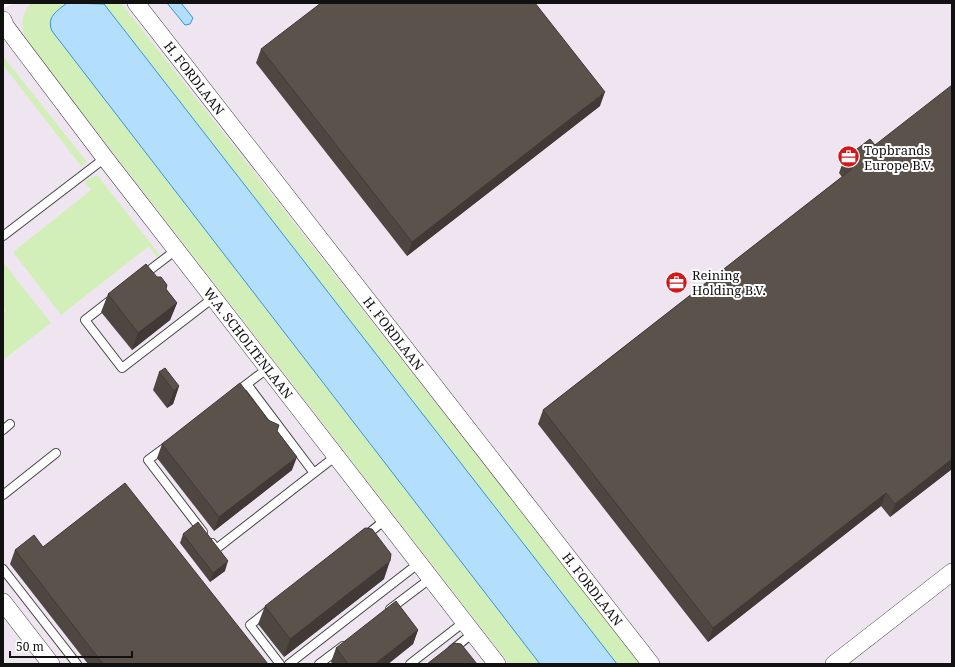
<svg xmlns="http://www.w3.org/2000/svg" width="955" height="667" font-family="'Noto Serif',serif">
  <rect width="100%" height="100%" fill="#fffdf5"/>
  <path fill="#efe5f0" d="M16,3H952V664H3V8Z"/>
  <path fill="#d3efb9" d="M31,3H67L56,12L50,25L52,31L540,664H509L26,40C20,25 21,15 31,3Z
    M103,3H121L586,594L640,664H617Z
    M3,56L87,162L81,166L3,65Z
    M97,175L160,255L157,257L149,246L61,315L13,252L91,190L84,181Z
    M3,262L51,323L3,360V313L6,311L3,307Z"/>
  <path fill="#b3dffd" stroke="#3293dc" d="M67,3L104,4L617,664H540L52,31C46,17 57,11 67,3Z
    M167,3H181L193,18L190,24L185,25Z"/>
  <g fill="none" stroke-linecap="round" stroke-linejoin="round">
    <defs>
      <path id="service" d="M3,236L105,158
        M142,276L176,250
        M112,299L85,320L122,368L213,298
        M268,368L247,384L314,473L336,456
        M235,393L247,384
        M3,430L10,424
        M167,446L148,460L203,532
        M3,495L56,453
        M364,537L385,520
        M212,543L216,549L314,473
        M3,569L77,664
        M390,609L431,578
        M269,610L250,625L280,664
        M452,650L473,633
        M289,664L419,563
        M319,664L343,646
        M410,664L464,622"/>
      <g id="minor">
        <path id="s1" d="M136,3L651,664"/>
        <path id="s2" d="M3,20L6,27L105,158L497,664"/>
        <path d="M3,602L51,664"/>
        <path d="M834,664L952,572"/>
      </g>
    </defs>
    <use href="#service" stroke="#444" stroke-width="10"/>
    <use href="#minor" stroke="#444" stroke-width="18"/>
    <use href="#service" stroke="#fff" stroke-width="8"/>
    <use href="#minor" stroke="#fff" stroke-width="17"/>
  </g>
  <path fill="#4e4741" d="M261,49L600,106L407,256L256,63Z
    M870,139L952,469L890,517L881,506L708,642L538,424L543,410L842,177L839,173L844,159Z
    M166,289L177,303L170,320L132,350L101,312L108,294Z
    M159,372L179,386L173,404L167,408L153,390Z
    M277,431L292,470L214,531L157,458L162,444Z
    M183,534L225,571L210,582L180,543Z
    M43,547L268,664H88L10,564L15,550Z
    M384,579L284,657L258,624L265,606Z
    M418,630L413,644L388,664H333L331,662L336,648Z"/>
  <path fill="#403935" d="M605,92L600,106L407,256L412,242Z
    M177,303L170,320L132,350L138,333Z
    M179,386L173,404L167,408L174,391Z
    M297,457L292,470L214,531L219,517Z
    M952,459V469L890,517L895,504Z
    M886,493L881,506L708,642L713,628Z
    M228,561L225,571L210,582L213,573Z
    M390,561L384,579L284,657L290,639Z
    M418,630L413,644L388,664H375Z"/>
  <path fill="#5b524c" stroke="#403935" d="M321,3H535L605,92L412,242L261,49Z
    M952,85V459L895,504L886,493L713,628L543,410L852,169L844,159L870,139L875,145Z
    M146,264L157,277H161L167,285L166,289L177,303L138,333L108,294Z
    M165,368L179,386L174,391L159,372Z
    M240,383L268,420L279,425L277,431L297,457L219,517L162,444Z
    M125,483L268,664H103L15,550L34,535L43,547Z
    M198,522L228,561L213,573L183,534Z
    M365,528L372,529L391,554L390,561L290,639L265,606Z
    M396,601L418,630L375,664H348L336,648Z
    M454,643L461,644L477,664H427Z"/>
  <defs>
    <symbol id="office-disc" viewBox="-11 -11 22 22"><circle r="9.5" fill="#d2181b" stroke="#fff"/><path d="M-6-3h4V-5.5h4V-3h4V5H-6ZM-1-4.5V-3h2v-1.5ZM-6 0V1H6V0Z" fill="#fff"/></symbol>
  </defs>
  <g fill-rule="evenodd">
    <use href="#office-disc" x="836" y="144" width="25" height="25"/>
    <use href="#office-disc" x="664" y="270" width="25" height="25"/>
  </g>
  <g text-anchor="middle" stroke-width="4" stroke-linejoin="round" paint-order="stroke">
    <g font-size="13" fill="#111" stroke="#fff">
      <text dy="5" stroke="none"><textPath href="#s1" startOffset="95">H. FORDLAAN</textPath></text>
      <text dy="5" stroke="none"><textPath href="#s1" startOffset="419">H. FORDLAAN</textPath></text>
      <text dy="5" stroke="none"><textPath href="#s2" startOffset="406">W.A. SCHOLTENLAAN</textPath></text>
      <text dy="5" stroke="none"><textPath href="#s1" startOffset="743">H. FORDLAAN</textPath></text>
    </g>
    <g font-size="13" fill="#111" stroke="#fff" text-anchor="start">
      <text x="864" y="155">Topbrands<tspan x="864" dy="15">Europe B.V.</tspan></text>
      <text x="692" y="280">Reining<tspan x="692" dy="15">Holding B.V.</tspan></text>
    </g>
  </g>
  <rect width="955" height="667" fill="none" stroke="#111111" stroke-width="8"/>
  <path d="M10 651v6h122v-6" fill="none" stroke="#111111" stroke-width="2"/>
  <text x="16" y="651" font-size="12" fill="#111111" stroke="#ffffff" stroke-width="3" paint-order="stroke">50 m</text>
</svg>
